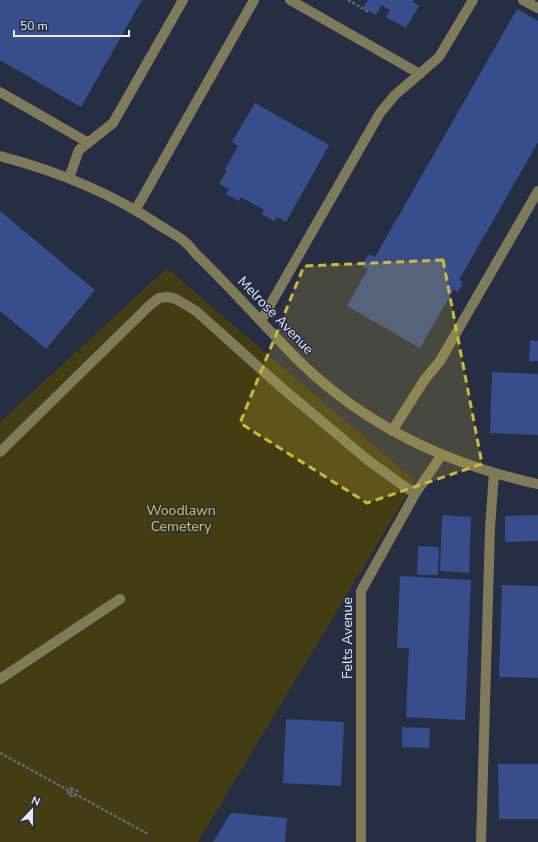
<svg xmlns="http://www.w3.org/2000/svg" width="538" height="842" font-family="'Nunito Sans',sans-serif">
  <rect width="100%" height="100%" fill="#262e43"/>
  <path fill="#443d13" d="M167,268L415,481L198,842H0V422Z"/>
  <path fill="#384e8c" d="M0,0H142L81,107L0,60Z
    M368,0H414L413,2L419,6L406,28L386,17L390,10L381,5L376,15L363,8Z
    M517,9L538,21V142L459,280L463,282L458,292L454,289L420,348L347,306L368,269L362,266L369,254L375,257Z
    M255,103L329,145L286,222L277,217L274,221L262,214L264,210L241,197L239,201L226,194L229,189L219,184L227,170L225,169L238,146L232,142Z
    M0,211L95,290L46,349L0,311Z
    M530,340L538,341V361H529Z
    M492,372L538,374V435L490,433Z
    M442,515L471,517L469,573L440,571Z
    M538,515V541L505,542V516Z
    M418,546L439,547L438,575H417Z
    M400,576L471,580L465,720L406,717L409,648H397Z
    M502,585L538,586V678L499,677Z
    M286,719L344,722L341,786L283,783Z
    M402,727L430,728L429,748L402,747Z
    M498,764H538V819H499Z
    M231,813L287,818L285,842H213Z"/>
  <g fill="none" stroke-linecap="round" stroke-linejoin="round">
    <path stroke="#626a7c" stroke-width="2.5" stroke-dasharray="3 2" stroke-linecap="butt" d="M348,0L369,12
      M0,753L148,834
      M71,788L77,791L74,797L68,794Z"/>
    <path stroke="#7f7a5a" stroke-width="10" d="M290,0L420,74
      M523,0L538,8
      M0,92L87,142
      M0,156C57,171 110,192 159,225C168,231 179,236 186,243C190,246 193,251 197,255C230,287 261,322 293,355C361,424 445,464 538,484
      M69,178L79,150L113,123L183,0
      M136,209L254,0
      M261,321L380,113L395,95L439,57L473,0
      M392,431L425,379L440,361L538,191
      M0,452L150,305L159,298L167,297L176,299L196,311L282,388L369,461L415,494
      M0,679L120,599
      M361,842V591L415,494L441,456
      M481,842L490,528L494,473"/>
  </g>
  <path fill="#cdb938" fill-opacity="0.2" stroke="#cdb938" stroke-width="3" stroke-dasharray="8 5" stroke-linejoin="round" d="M443,260L482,464L367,503L240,423L304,266Z"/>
  <g text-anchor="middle" stroke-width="3" stroke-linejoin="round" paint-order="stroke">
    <g font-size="14" fill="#e6ecf9" stroke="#262e43">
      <text transform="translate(276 315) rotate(46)" y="5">Melrose Avenue</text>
      <text transform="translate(347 638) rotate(-90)" y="5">Felts Avenue</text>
    </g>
    <g font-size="14" fill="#d8c553" stroke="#262e43">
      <text x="181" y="515">Woodlawn<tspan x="181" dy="16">Cemetery</tspan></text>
    </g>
  </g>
  <g transform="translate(32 810) rotate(22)" stroke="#262e43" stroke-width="3" paint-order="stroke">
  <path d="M0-3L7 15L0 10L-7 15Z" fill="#e6ecf9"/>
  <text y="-6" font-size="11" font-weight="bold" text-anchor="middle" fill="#e6ecf9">N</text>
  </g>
  <path d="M14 30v6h115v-6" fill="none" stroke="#e6ecf9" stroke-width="2"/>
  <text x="20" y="30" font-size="12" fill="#e6ecf9" stroke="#262e43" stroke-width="3" paint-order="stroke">50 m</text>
</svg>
